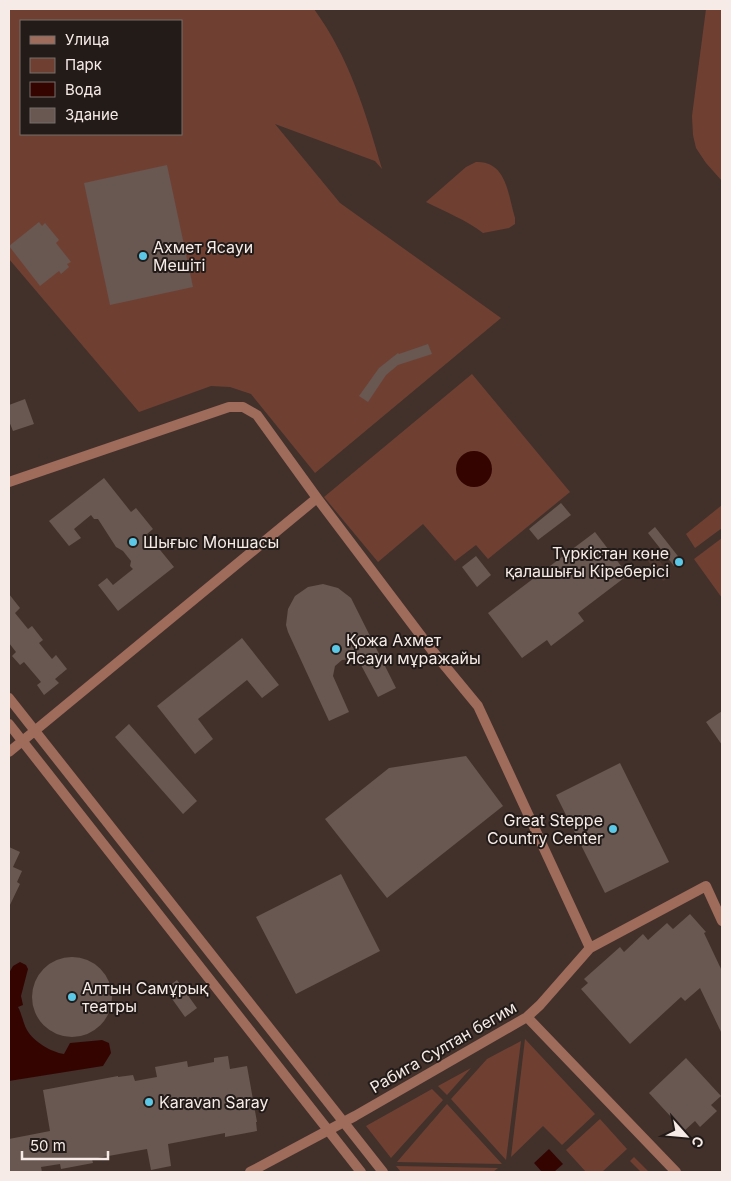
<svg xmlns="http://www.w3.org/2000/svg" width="731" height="1181" font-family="Inter,sans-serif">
  <rect width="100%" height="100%" fill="#42312b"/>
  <path fill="#503931" d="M655,555L671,576L663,581L648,561Z"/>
  <path fill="#6f4031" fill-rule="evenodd" d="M9,9H314C350,59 365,111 382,169L375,161L275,124L340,203L501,318L315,473L251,394L230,387L211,386L139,412L9,259ZM21,21H181V134H21Z
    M706,9H722V181L706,163L696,148L693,135L692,116Z
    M476,162C507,161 508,195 515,218V224L509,228L483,233C466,220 446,212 426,202L466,167Z
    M472,374L570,492L488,559L476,545L455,561L423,524L378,562L324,497Z
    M722,505V528L695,548L686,534Z
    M722,538V598L694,559Z
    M525,1039L595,1114L562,1145L543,1126L511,1157Z
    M521,1041L506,1160L451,1099L487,1059Z
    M471,1068L447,1095L438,1086Z
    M432,1089L443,1100L391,1158L366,1126Z
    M447,1104L502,1164L397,1162Z
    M600,1119L627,1149L602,1172H586L566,1150Z
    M634,1157L649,1172H641L630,1161Z
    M396,1166L498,1168L493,1172H401Z"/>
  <path fill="#340500" d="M456 469a18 18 0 1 1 36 0a18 18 0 1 1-36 0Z
    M20,962L26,965L28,969L21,996L23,1005L18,1007C22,1014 23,1023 27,1030C34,1042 51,1052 64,1054L70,1043L102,1040L109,1043L111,1053L103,1066L9,1081V973L13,966Z
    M549,1149L563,1164L554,1172H542L534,1163Z"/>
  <path fill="#695751" d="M167,165L193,287L110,305L84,183Z
    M39,222L42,226L45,223L59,240L56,243L71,262L67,264L69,267L61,274L59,271L40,286L9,246Z
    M428,344L432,354L398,365L386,375L368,402L359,396L379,368L398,353L399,354Z
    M25,399L34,424L13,431L9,421V405Z
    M104,478L131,512L136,508L153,529L147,534L174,567L118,611L98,585L107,578L113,585L133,569L130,566L131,561L123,551L116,547L98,519H94L91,515L74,529L81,538L69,546L49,521Z
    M561,503L571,515L538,540L529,529Z
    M655,527L681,560L674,566L648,533Z
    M595,532L628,575L578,613L584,621L551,646L547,640L522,658L488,613Z
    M476,556L491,575L477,587L462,567Z
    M323,584L338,588L351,598L396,688L378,697L361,665L351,659L342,660L335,666L333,676L349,712L329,721L288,632L286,625L288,609L295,596L308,587Z
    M9,594L20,608L15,613L28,629L32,626L43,640L39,643L52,659L56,655L67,669L55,679L59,683L44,695L37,685L41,682L24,662L20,665L12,656L16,652L9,643Z
    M242,638L279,685L262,698L247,680L198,719L213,739L195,754L157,706Z
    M722,711V745L706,722Z
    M129,724L197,801L183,814L115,737Z
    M466,756L503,806L387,898L325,819L389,768Z
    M620,763L669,862L605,893L556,795Z
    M9,847L20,852L13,867L22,871L17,882L20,884L9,907Z
    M341,874L380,951L296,994L256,917Z
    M690,914L706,932L704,933L722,971V1034L700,988L685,1001L681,997L630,1044L581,989L588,983L584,979L620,947L624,952L643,934L648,940L667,923L673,929Z
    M32 997a40 40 0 1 1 80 0a40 40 0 1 1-80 0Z
    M177,980L197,1008L185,1017L165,989Z
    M228,1056L230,1069L247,1066L257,1122H256L257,1131L225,1137V1133L168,1144L171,1166L151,1170L147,1149L92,1159L93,1163L61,1169L60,1164L41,1167L42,1172H9V1139L50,1131L43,1090L118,1076V1077L133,1075L135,1081L157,1077L155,1067L187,1061L188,1067L214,1062V1058Z
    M686,1058L721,1096L711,1105L717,1111L700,1127L695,1121L684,1131L649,1093Z"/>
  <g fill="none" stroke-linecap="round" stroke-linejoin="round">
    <path stroke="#9f6b5b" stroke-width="10" d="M9,482L229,407H243L257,415L317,498
      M9,698L383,1172
      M9,724L361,1172
      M9,752L317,498L431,649L478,706L590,948
      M527,1017L676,1172
      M250,1172L355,1116L527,1017L540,1005L590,948L706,886L722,921"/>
  </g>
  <g fill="#5ac8e6" stroke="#231b18" stroke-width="2">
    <circle cx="143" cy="256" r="5"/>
    <circle cx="133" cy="542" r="5"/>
    <circle cx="679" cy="562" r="5"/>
    <circle cx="336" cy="649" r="5"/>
    <circle cx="613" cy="829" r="5"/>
    <circle cx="72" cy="997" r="5"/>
    <circle cx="149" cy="1102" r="5"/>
  </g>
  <g text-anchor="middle" stroke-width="4" stroke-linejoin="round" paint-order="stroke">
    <g font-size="16" fill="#f6ebe7" stroke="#231b18" text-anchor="start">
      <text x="153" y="253">Ахмет Ясауи<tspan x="153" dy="18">Мешіті</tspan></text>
      <text x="143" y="548">Шығыс Моншасы</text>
      <text x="669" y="559" text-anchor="end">Түркістан көне<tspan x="669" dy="18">қалашығы Кіреберісі</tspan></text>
      <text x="346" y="646">Қожа Ахмет<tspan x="346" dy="18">Ясауи мұражайы</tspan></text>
      <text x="603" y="826" text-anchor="end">Great Steppe<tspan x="603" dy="18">Country Center</tspan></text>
      <text x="82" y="994">Алтын Самұрық<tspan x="82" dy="18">театры</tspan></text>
      <text x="159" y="1108">Karavan Saray</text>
    </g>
    <g font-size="16" fill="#f6ebe7" stroke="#231b18">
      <text transform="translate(443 1047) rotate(-30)" y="6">Рабига Султан бегим</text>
    </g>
  </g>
  <rect width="731" height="1181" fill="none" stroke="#f6ebe7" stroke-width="20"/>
  <rect x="20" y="20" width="162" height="115" fill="#231b18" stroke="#776e6b"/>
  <rect x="30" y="36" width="25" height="8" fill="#9f6b5b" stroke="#776e6b"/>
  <text x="65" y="45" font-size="15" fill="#f6ebe7">Улица</text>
  <rect x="30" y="58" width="25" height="15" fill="#6f4031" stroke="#776e6b"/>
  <text x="65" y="70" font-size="15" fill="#f6ebe7">Парк</text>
  <rect x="30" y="82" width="25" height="15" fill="#340500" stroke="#776e6b"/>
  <text x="65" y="95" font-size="15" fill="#f6ebe7">Вода</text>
  <rect x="30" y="108" width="25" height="15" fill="#695751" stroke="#776e6b"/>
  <text x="65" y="120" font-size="15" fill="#f6ebe7">Здание</text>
  <g transform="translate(686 1136) rotate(117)" stroke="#231b18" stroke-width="4" paint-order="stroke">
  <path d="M0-4L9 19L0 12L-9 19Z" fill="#f6ebe7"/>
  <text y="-8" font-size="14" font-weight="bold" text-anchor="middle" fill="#f6ebe7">С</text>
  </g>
  <path d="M22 1151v8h86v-8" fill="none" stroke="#f6ebe7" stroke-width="2.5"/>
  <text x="30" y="1151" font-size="15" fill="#f6ebe7" stroke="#231b18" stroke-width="4" paint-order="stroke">50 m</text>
</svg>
